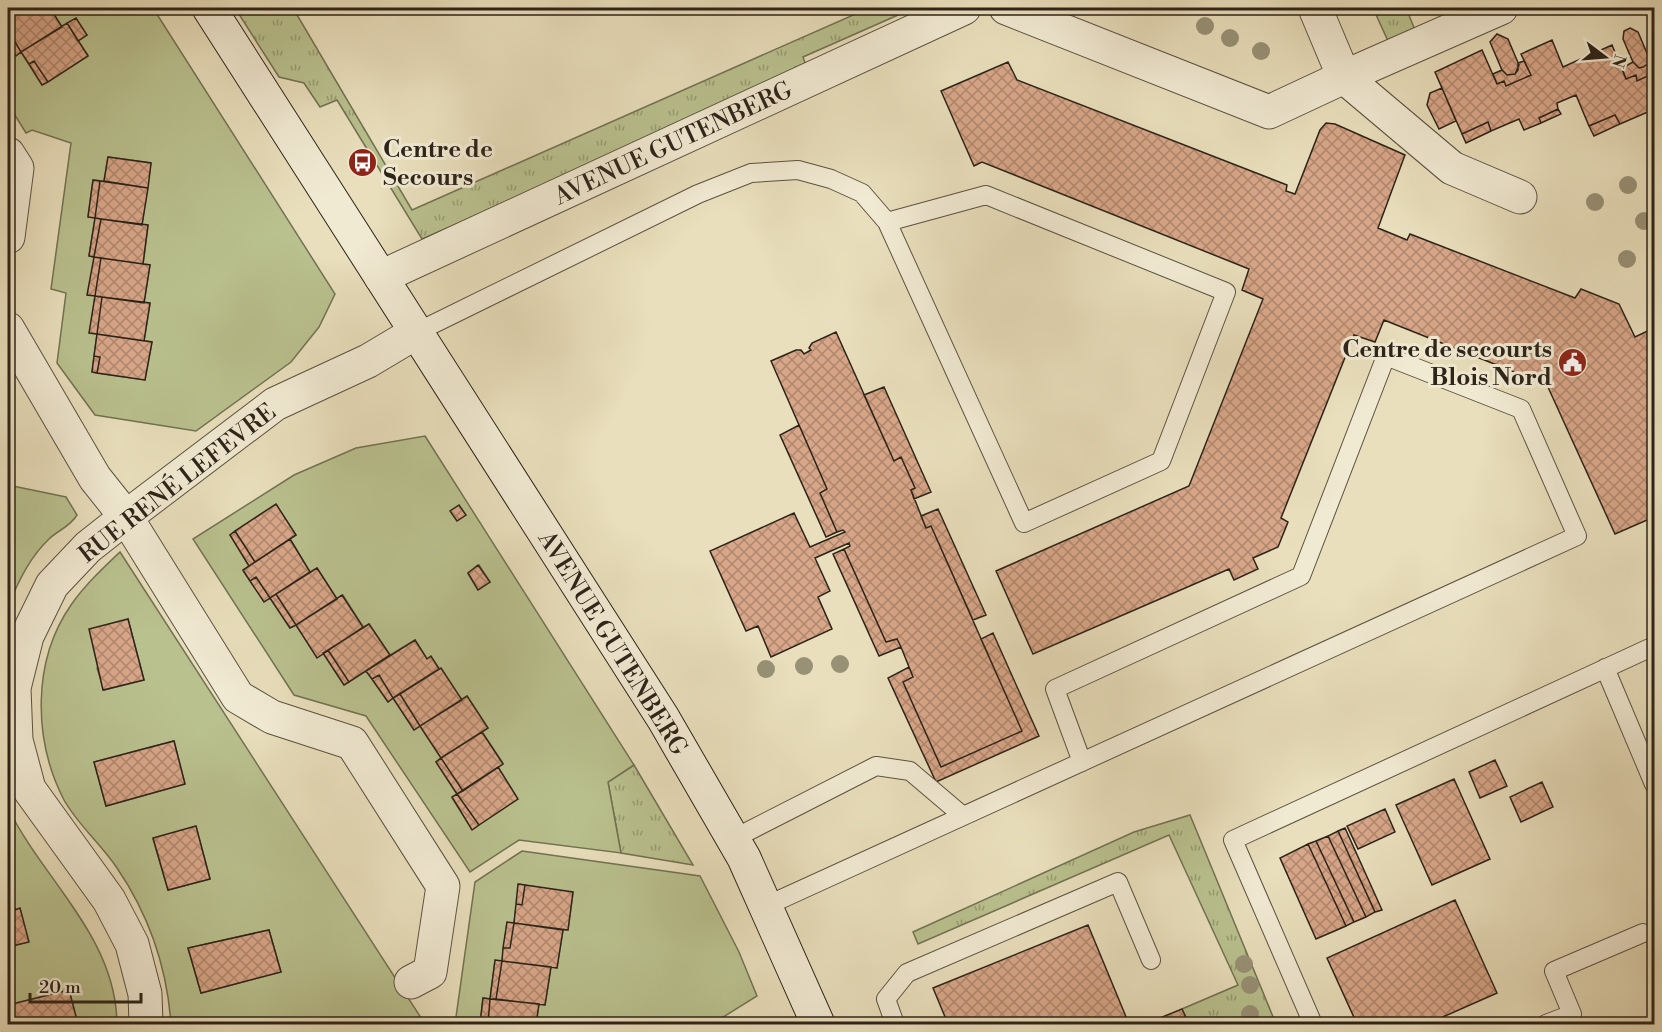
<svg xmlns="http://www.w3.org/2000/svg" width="1662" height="1032" font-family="'Libre Bodoni',serif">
  <defs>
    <pattern id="grass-tufts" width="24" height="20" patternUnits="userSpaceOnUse" patternTransform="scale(1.5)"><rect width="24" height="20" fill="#b9c18e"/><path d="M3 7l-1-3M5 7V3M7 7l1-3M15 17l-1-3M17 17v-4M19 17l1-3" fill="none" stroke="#979c73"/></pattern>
    <pattern id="building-cross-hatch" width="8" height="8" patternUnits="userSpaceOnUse" patternTransform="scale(1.5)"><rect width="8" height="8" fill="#d8a688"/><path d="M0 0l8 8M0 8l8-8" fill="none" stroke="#af876e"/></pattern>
  </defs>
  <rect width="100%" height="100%" fill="#e9dfbc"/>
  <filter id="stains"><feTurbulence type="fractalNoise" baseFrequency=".00333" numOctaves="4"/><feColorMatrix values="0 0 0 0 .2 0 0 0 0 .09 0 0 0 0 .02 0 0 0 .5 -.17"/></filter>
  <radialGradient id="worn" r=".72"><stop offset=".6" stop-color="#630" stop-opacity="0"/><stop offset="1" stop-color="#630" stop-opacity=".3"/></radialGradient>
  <path fill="url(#grass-tufts)" stroke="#727254" stroke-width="1.5" d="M235,8H293L412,210L869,8H914L803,57L808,71L422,239L337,100L320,107L304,83L279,77Z
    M1373,8H1406L1415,30L1388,41Z
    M634,765L693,865L621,853L608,782Z
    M1190,815L1276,1024H1189L1182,1009L1238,985L1169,835L918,944L913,932L1134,832Z"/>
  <path fill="#b9c18e" stroke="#727254" stroke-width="1.5" fill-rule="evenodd" d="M50,8H153L335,294L319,327L291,362L196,431L95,415L57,363L66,293L51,289L71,143L32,130L26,133L8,104V43L15,55L21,52L42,85L88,55L78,41L87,35L62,27ZM108,157L151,163L142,225L148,226L143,264L150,265L144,303L150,304L144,341L152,342L145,380L92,372L97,334L90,333L95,296L94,257L89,256L95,218L88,216L93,180L104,181Z
    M425,436L634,765L608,782L621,853L519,840L470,872L366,716L294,695L193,539L294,475L356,448ZM276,505L296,535L290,539L310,572L317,568L337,599L343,595L363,627L369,624L390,655L415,640L427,659L431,657L462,700L467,696L488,728L482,732L503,763L498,767L472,829L452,798L457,794L436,762L441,758L420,726L414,730L393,698L388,702L366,671L344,685L323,653L317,657L296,625L290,628L270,598L264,601L243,571L249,566L230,535ZM479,565L490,582L478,590L468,574Z
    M8,485L66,497L77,515C70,527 58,530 49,539C29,558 17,583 8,608Z
    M120,552L425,1024H294L276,1022L275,1024H171C167,968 149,915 117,868C101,844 78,825 64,800C33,740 32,661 71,605C85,585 102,569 120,552ZM128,619L144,680L104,690L97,668ZM174,741L185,784L106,806L94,762ZM196,827L210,879L168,890L153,839ZM269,930L281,972L201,993L188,948Z
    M8,808C44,881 116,937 117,1024H78L69,990L8,1005V947L28,942L20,909L15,910L8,882Z
    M522,851L700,876L739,952L757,996L712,1024H536L539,1004L545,1005L551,967L557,968L563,930H568L573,893L519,884L514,923H507L502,961H495L490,999L483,998L480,1024H455L475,882Z"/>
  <path fill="url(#building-cross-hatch)" stroke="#2c2319" stroke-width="1.5" d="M8,8H23L8,17Z
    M23,8H50L62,27L21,52L8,30V17Z
    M76,18L87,35L78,41L67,23Z
    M67,23L88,56L48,82L34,61L29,64L21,52Z
    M1630,28L1638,32L1649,58V63L1643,67L1639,68L1633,62L1623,39L1624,31Z
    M8,30L21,52L16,56L8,43Z
    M1497,34L1508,39L1519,65L1515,74L1507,75L1502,70L1490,42Z
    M1552,40L1563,67L1612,45L1626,79L1636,75L1637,81L1654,73V121L1650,111L1620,124L1615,115L1589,126L1576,95L1557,103L1558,109L1539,118L1541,123L1524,130L1519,119L1491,131L1488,122L1462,134L1435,72L1482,50L1497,84L1504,81L1506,86L1531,75L1521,54Z
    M1654,54V73L1637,81L1636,75L1626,79L1622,68L1633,62L1639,68L1643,67L1649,63L1648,56Z
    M34,61L48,82L42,85L29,64Z
    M1524,61L1531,75L1506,86L1504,81L1497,84L1493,74L1502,70L1507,75L1515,74L1518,70V63Z
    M1008,62L1017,80L1287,185L1286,191L1295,194L1320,130L1326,123L1335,124L1405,155L1378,228L1407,240L1410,234L1575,298L1581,289L1619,304L1635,337L1654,328V517L1615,534L1547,385L1384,320L1375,342L1354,335L1281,518L1288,522L1278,547L1253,558L1258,569L1234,580L1229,569L1033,654L996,571L1189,486L1263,299L1242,290L1249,269L982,162L974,166L941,91Z
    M1442,88L1456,121L1439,129L1427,105L1430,93Z
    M1558,109L1561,114L1541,123L1539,118Z
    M1615,115L1620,124L1594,136L1589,126Z
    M1488,122L1491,131L1466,143L1462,134Z
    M108,157L151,163L148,188L104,181Z
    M93,180L100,181L95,218L88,217Z
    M100,181L148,188L142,225L95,218Z
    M95,218L101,219L94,257L89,256Z
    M101,219L148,225L143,264L94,257Z
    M94,257L101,258L95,296L87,295Z
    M101,258L150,265L144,303L95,296Z
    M95,296L102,297L97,334L89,333Z
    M102,297L150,303L144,341L97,334Z
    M836,332L894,461L901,457L915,488L911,490L926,528L931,526L1022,731L941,767L903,682L913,677L901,647L897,639L886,642L844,549L850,546L849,543L815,558L830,591L818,597L832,629L771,657L758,626L746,631L710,551L794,513L810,547L845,532L843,530L837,532L820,493L827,489L771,361L796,350H801L804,354L811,350L809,348L812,343Z
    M97,334L152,342L145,380L97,373L100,357L94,356Z
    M94,356L100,357L97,373L92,372Z
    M884,387L931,492L914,499L911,490L915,488L901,457L894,461L864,395Z
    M799,425L827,489L820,493L837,532L826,537L780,435Z
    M276,504L296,535L255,562L235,531Z
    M459,505L466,515L457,521L450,511Z
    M938,509L986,615L973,620L931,526L926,528L921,516Z
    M235,531L255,562L249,566L230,535Z
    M290,539L310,572L270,598L256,577L250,581L243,570Z
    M844,549L886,642L897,639L901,647L879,656L833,554Z
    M478,565L490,582L478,590L468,573Z
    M317,568L337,599L296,625L276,594Z
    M256,577L270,598L264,602L250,581Z
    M276,594L296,625L290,628L270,598Z
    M342,595L363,627L317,658L296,625Z
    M128,619L144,680L103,690L89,629Z
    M369,624L390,655L349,682L328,650Z
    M993,633L1039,736L936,782L888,678L909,667L913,677L903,682L941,767L1022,731L981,639Z
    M415,640L427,659L431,656L439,669L393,698L379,675L372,679L366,671Z
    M328,650L349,682L344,685L323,653Z
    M441,668L462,700L420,726L400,694Z
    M379,675L393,698L388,702L372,679Z
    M400,694L420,726L414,730L393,698Z
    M467,696L488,728L441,758L420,726Z
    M482,732L503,764L463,791L441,758Z
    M174,741L185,784L106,806L94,762Z
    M441,758L463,791L457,794L436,762Z
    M1495,760L1507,786L1480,798L1469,772Z
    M498,767L518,799L479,825L457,794Z
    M1454,779L1490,859L1432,885L1396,805Z
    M1542,782L1553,807L1521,822L1510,797Z
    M457,794L479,825L472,830L452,797Z
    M1385,809L1395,832L1358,849L1347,826Z
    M196,826L210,879L168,890L153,838Z
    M1345,828L1382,910L1375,912L1338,831Z
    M1338,831L1375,912L1366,917L1328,836Z
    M1328,836L1366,917L1354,922L1316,841Z
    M1316,841L1354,922L1346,926L1308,844Z
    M1308,844L1346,926L1316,939L1280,858Z
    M8,882L15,910L20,908L29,942L8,947Z
    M518,884L525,885L522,905L516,904Z
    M525,885L573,892L568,930L514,923L516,904L522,905Z
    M1455,900L1497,993L1427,1024H1357L1327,958Z
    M507,922L514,923L510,948H503Z
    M514,923L563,930L557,968L502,961L503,948H510Z
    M1088,925L1129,1024H948L933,988Z
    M269,930L281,972L201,993L188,948Z
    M495,960L502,961L496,999H490Z
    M502,961L551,967L545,1005L496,999Z
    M69,990L78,1024H8V1005Z
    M483,998L490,999L488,1024H480Z
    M490,999L539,1004L536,1024H488Z
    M1182,1009L1189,1024H1145Z"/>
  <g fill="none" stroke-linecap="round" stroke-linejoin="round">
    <defs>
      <path id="lane" d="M415,333L698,194L751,173L798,170L831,179L862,193L887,222L1024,523L1161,461L1226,292L986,195L887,222
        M1605,668L1654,784
        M733,839L876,766L910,771L963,816
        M766,906L1577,536L1521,409L1386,356L1301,576L1055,689L1082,762
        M895,1024L886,999L907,973L1118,882L1151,960
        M1313,1024L1233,840L1654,646
        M1546,1024L1572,1014L1554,971L1643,933"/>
      <path id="street" d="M1006,8L1269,112L1344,77L1315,8
        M1501,8L1344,77L1452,168L1520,197
        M8,154L17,168L8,237
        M381,277L964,8
        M8,329L95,478L126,517L238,697L272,717L352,743L443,886L430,972L411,982
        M146,1024L145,994L132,944L109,900L29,789L16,740L14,688L27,636L52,585L88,547L126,517L275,404L368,361L415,333"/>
      <path id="secondary" d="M209,8L663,718L744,858L818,1024"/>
    </defs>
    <use href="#lane" stroke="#5b5242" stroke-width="20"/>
    <use href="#street" stroke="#5b5242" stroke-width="35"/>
    <use href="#secondary" stroke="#2c2319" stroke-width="35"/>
    <use href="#lane" stroke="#f1ead3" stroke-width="18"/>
    <use href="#street" stroke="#f1ead3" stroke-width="33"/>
    <use href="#secondary" stroke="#f1ead3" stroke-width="33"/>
  </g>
  <g fill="#989176">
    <circle cx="1205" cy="26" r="9"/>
    <circle cx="1230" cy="38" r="9"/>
    <circle cx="1261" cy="51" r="9"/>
    <circle cx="1628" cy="185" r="9"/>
    <circle cx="1595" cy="202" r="9"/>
    <circle cx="1644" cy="221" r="9"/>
    <circle cx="1627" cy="259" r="9"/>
    <circle cx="840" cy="664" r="9"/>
    <circle cx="804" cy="666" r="9"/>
    <circle cx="766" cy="669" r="9"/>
    <circle cx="1244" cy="964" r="9"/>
    <circle cx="1250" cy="985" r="9"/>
    <circle cx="1250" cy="1014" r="9"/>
  </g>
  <defs>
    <symbol id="bus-disc" viewBox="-11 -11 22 22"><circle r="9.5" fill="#8f2418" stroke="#f1ead3"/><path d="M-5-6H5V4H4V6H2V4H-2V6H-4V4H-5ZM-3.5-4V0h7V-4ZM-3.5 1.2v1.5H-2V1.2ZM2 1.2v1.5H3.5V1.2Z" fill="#fff"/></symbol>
    <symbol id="civic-disc" viewBox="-11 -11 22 22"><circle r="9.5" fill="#8f2418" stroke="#f1ead3"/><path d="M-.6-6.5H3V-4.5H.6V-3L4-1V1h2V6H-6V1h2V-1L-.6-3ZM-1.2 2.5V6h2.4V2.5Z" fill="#fff"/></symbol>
  </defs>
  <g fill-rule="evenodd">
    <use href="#bus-disc" x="346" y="146" width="33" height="33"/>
    <use href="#civic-disc" x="1556" y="346" width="33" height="33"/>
  </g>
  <g text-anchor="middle" stroke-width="6" stroke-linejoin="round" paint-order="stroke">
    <g font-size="24" fill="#2c2319" stroke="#f1ead3">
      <text transform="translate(673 143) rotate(-25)" y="8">AVENUE GUTENBERG</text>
      <text transform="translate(177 483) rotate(-38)" y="8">RUE RENÉ LEFEVRE</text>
      <text transform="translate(613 643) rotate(58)" y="8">AVENUE GUTENBERG</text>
    </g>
    <g font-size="24" font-weight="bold" fill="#2c2319" stroke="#f1ead3" text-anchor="start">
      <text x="383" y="157">Centre de<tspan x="383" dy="28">Secours</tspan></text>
      <text x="1552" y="357" text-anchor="end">Centre de secourts<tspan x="1552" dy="28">Blois Nord</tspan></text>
    </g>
  </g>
  <rect width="1662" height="1032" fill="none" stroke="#e9dfbc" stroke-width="30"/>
  <rect x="9" y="9" width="1644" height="1014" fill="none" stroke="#2c2319" stroke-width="3"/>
  <rect x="15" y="15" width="1632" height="1002" fill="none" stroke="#2c2319" stroke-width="1.5"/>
  <g transform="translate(1605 57) rotate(106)" stroke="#f1ead3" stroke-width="4.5" paint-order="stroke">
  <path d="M0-4.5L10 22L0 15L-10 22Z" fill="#2c2319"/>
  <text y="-9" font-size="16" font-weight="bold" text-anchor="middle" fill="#2c2319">N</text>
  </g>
  <path d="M30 993v9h111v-9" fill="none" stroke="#2c2319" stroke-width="3"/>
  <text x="39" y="993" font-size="18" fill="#2c2319" stroke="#f1ead3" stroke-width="4.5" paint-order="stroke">20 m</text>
  <rect width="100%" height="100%" filter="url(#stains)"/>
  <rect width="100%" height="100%" fill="url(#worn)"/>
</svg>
